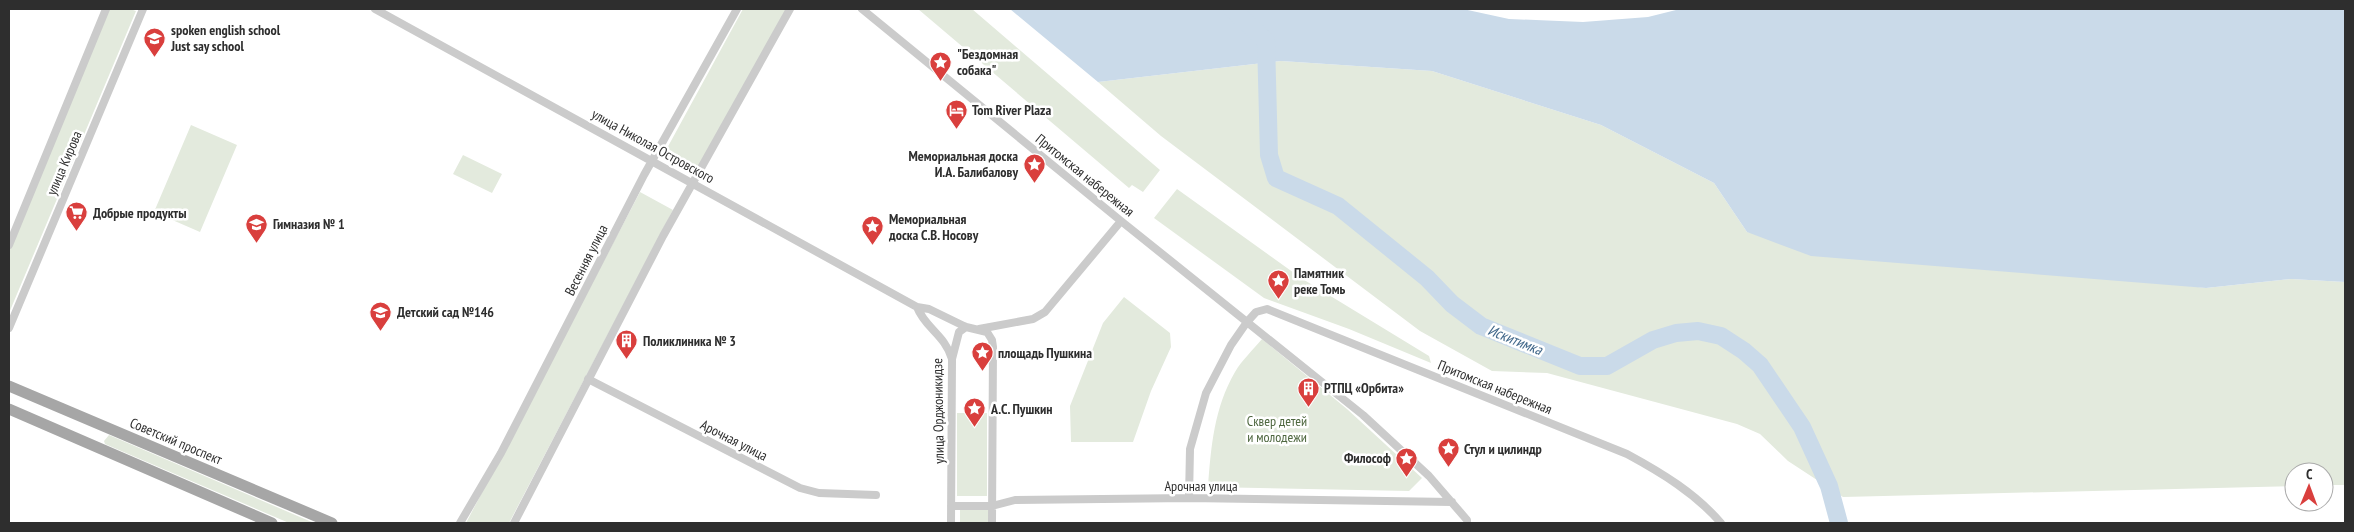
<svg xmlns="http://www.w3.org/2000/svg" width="2354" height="532" font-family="'PT Sans Narrow',sans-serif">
  <rect width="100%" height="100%" fill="#fff"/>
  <path fill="#e3eadd" d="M109,9H130L136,11L9,313V248Z
    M743,9H788L701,173L665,152Z
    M918,9H972L1160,170L1143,192L1132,185L1129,188Z
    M1281,61L1432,71L1601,125L1714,183L1747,232L2206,288L2291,279L2345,282V485H2324V472H2294V486L1843,497L1788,461L1760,434L1737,424L1547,373L1492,371L1420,331L1161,136L1098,82Z
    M191,125L237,145L200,232L154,212Z
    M463,155L502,174L492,193L453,174Z
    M1177,189L1301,278L1429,356L1431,363L1349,329L1264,298L1154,218Z
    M640,192L673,210L509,523H466Z
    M1124,297L1170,333L1171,347L1151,391L1133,442H1071L1070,406L1103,323Z
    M1262,339L1347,409L1422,478L1409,491L1208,487C1211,447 1214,408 1235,372C1242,360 1253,350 1262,339Z
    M957,413H987V496H957Z
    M109,435L314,523H289L105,444L104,441Z
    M960,509L990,510L989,523H960Z"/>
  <path fill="#cadae9" d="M1010,9H1463L1509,19L1583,22L1648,17L1680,9H2345V282L2291,279L2206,288L1811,256L1747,232L1714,183L1601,125L1432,71L1281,61L1098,82Z"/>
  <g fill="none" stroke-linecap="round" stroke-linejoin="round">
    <path stroke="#cadae9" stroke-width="18" d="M1232,9L1266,41L1269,155L1276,178L1338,206L1427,278L1452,304L1481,326L1580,366H1607L1653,340L1676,333L1698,331L1721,336L1744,351L1760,365L1802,427L1829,486L1839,523"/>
    <path stroke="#cbcbcb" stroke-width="8" d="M375,9L917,307L929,309L966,327L987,332L992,340L993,347L992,523
      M862,9L1121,221L1363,415L1429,476L1467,520V523
      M9,245L106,9
      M917,307C925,328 945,335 952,359L951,523
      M9,328L143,9
      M979,329L1033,319L1045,312L1121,221
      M952,359L959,332L966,327
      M588,379L800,488L819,493L876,495
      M1189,498L1190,449L1206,393L1231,345L1247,322L1256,312L1267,309L1627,454C1662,473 1695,493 1721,523
      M951,506H992L1015,500L1189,498L1452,502
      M460,523L501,453L644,175L737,9
      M514,523L663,236L790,9"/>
    <path stroke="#a6a6a6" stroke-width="11" d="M9,386L332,523
      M9,409L272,523"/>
  </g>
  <defs>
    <symbol id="school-pin" viewBox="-11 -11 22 30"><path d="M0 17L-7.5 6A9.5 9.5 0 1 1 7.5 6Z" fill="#d93f3d" stroke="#fff"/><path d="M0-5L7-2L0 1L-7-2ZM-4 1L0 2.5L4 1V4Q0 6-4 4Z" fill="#fff"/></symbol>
    <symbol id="sight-pin" viewBox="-11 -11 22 30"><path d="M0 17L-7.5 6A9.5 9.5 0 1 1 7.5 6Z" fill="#d93f3d" stroke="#fff"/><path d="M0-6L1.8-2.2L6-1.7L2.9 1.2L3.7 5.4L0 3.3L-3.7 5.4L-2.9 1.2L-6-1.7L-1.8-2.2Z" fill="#fff"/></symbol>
    <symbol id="hotel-pin" viewBox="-11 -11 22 30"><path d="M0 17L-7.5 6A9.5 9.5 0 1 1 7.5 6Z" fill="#d93f3d" stroke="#fff"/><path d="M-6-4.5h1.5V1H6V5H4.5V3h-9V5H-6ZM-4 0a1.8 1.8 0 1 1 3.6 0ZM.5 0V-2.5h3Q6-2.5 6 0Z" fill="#fff"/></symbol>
    <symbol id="supermarket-pin" viewBox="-11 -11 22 30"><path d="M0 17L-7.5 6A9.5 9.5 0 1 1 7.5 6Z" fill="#d93f3d" stroke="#fff"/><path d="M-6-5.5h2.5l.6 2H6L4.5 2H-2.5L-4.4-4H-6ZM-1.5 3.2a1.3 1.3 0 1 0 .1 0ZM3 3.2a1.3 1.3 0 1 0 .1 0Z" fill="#fff"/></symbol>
    <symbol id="building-pin" viewBox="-11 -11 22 30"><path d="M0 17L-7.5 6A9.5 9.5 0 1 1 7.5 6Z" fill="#d93f3d" stroke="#fff"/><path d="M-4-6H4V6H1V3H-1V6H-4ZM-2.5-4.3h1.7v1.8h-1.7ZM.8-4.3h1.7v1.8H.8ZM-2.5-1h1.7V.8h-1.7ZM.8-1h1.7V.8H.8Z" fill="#fff"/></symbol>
  </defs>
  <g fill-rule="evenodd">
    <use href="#school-pin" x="142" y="26" width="25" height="34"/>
    <use href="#sight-pin" x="928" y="50" width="25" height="34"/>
    <use href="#hotel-pin" x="944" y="98" width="25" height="34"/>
    <use href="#sight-pin" x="1022" y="152" width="25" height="34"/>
    <use href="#supermarket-pin" x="64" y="200" width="25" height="34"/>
    <use href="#school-pin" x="244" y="212" width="25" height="34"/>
    <use href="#sight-pin" x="860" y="214" width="25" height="34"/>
    <use href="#sight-pin" x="1266" y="268" width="25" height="34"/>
    <use href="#school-pin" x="368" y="300" width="25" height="34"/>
    <use href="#building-pin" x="614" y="328" width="25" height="34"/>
    <use href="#sight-pin" x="970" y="340" width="25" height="34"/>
    <use href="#building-pin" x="1296" y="376" width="25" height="34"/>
    <use href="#sight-pin" x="962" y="396" width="25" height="34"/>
    <use href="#sight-pin" x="1436" y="436" width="25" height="34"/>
    <use href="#sight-pin" x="1394" y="446" width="25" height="34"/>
  </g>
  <g text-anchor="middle" stroke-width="5" stroke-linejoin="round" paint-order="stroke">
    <g font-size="14" font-weight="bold" fill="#2e2e2e" stroke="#fff" text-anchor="start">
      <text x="171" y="35">spoken english school<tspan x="171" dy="16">Just say school</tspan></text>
      <text x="957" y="59">"Бездомная<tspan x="957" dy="16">собака"</tspan></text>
      <text x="972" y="115">Tom River Plaza</text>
      <text x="1018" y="161" text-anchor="end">Мемориальная доска<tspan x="1018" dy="16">И.А. Балибалову</tspan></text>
      <text x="93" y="218">Добрые продукты</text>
      <text x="889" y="224">Мемориальная<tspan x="889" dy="16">доска С.В. Носову</tspan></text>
      <text x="273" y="229">Гимназия № 1</text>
      <text x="1294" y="278">Памятник<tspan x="1294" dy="16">реке Томь</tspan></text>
      <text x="397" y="317">Детский сад №146</text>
      <text x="643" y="346">Поликлиника № 3</text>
      <text x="998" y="358">площадь Пушкина</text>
      <text x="1324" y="393">РТПЦ «Орбита»</text>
      <text x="991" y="414">А.С. Пушкин</text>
      <text x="1464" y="454">Стул и цилиндр</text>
      <text x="1391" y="463" text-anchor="end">Философ</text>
    </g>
    <g font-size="14" fill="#2e2e2e" stroke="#fff">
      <text transform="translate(653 146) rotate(29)" y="5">улица Николая Островского</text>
      <text transform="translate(64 163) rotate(-67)" y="5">улица Кирова</text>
      <text transform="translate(1085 175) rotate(39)" y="5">Притомская набережная</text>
      <text transform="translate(586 260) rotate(-63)" y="5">Весенняя улица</text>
      <text transform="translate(1495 387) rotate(22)" y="5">Притомская набережная</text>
      <text transform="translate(938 411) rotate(-91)" y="5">улица Орджоникидзе</text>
      <text transform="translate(734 440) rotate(27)" y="5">Арочная улица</text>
      <text transform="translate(176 441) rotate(23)" y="5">Советский проспект</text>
      <text x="1201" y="491">Арочная улица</text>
    </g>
    <g font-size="14" fill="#4e673f" stroke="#fff">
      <text x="1277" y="426">Сквер детей<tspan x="1277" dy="16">и молодежи</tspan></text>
    </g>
    <g font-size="15" font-style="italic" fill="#42688a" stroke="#fff">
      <text transform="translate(1515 340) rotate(22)" y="5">Искитимка</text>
    </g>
  </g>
  <rect width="2354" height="532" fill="none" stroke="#2e2e2e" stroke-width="20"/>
  <g transform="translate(2309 487) rotate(1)"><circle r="24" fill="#ffffff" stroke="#ababab"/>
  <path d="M0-4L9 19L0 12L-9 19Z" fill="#d93f3d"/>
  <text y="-8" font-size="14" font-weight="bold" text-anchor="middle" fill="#2e2e2e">С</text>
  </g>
</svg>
